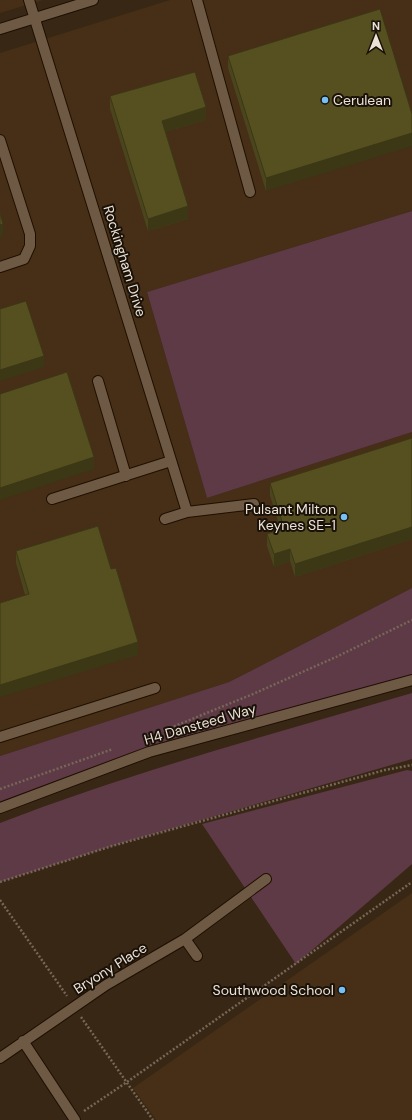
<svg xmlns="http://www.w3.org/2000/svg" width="412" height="1120" font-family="'DM Sans',sans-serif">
  <rect width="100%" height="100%" fill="#382714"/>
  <path fill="#462f16" d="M0,0H43L0,13Z
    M170,0H412V211L147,292L207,498L412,432V588L229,682L0,756V53Z
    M412,893V1120H156L133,1088Z"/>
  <path fill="#5e3946" d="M412,211V432L207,498L147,292Z
    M412,588V680L149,752L0,809V756L229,682Z
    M412,693V759L112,846L0,882V823C134,771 274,734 412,693Z
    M407,770L412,771V864L296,964L202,824Z"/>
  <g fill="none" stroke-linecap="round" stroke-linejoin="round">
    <defs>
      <path id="minor" d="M29,0L187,512
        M197,0L250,192
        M0,29L93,0
        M0,140L30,234V246L24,259L0,267
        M98,381L126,476
        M52,499L171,461
        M165,519L187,512L254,504
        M0,737L155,688
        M0,808L149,752L412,680
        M185,939L197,956
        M23,1041L75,1120
        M0,1058L106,985L185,939L266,879"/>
    </defs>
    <use href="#minor" stroke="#1f0f00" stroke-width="12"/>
    <path stroke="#766757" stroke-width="2.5" stroke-dasharray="2 2" stroke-linecap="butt" d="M148,737L253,694L336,657L412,620
      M0,789L113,749
      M0,882L112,846L385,770L412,765
      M0,900L67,996
      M81,1017L153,1120
      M84,1111L127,1082L412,882"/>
    <use href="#minor" stroke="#6d5944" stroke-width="10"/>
  </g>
  <path fill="#4a451c" d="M380,9L266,191L228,68V56Z
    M110,96L206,120L165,132L188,219L148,231L110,109Z
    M412,438V539L295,577L290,561L274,567L267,546V534L281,530L270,496V483Z
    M16,551L111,569L138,655L25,595L16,563Z"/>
  <path fill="#3c3816" d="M206,107V120L162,133V121Z
    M412,133V146L266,191V178Z
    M188,206V219L148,231V219Z
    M3,224V236L0,237V225Z
    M44,356V367L0,381V370Z
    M94,457V469L0,500V488Z
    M412,527V539L295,577V564Z
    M290,549V561L274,567V554Z
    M138,642V655L0,697V685Z"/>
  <path fill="#565020" stroke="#3c3816" d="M380,9L412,114V133L266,178L228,56Z
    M195,72L206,107L162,121L188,206L148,219L110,96Z
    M0,213L3,224L0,225Z
    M26,301L44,356L0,370V309Z
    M67,372L94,457L0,488V394Z
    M412,438V527L295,564L290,549L274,554L267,534L284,528L270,483Z
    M98,526L111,569L116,568L138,642L0,685V603L29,594L16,551Z"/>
  <g fill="#75c0f6" stroke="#1a1209" stroke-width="1.5">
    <circle cx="325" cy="100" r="4"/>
    <circle cx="344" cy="517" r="4"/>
    <circle cx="342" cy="990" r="4"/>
  </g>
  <g text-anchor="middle" stroke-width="4" stroke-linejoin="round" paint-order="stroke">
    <g font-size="14" fill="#ede2d6" stroke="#1a1209" text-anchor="end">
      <text x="333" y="105" text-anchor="start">Cerulean</text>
      <text x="336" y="514">Pulsant Milton<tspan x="336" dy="16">Keynes SE-1</tspan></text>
      <text x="334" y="995">Southwood School</text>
    </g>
    <g font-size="14" fill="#ede2d6" stroke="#1a1209">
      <text transform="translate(125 261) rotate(73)" y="5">Rockingham Drive</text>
      <text transform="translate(200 724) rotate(-16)" y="5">H4 Dansteed Way</text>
      <text transform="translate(110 968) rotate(-32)" y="5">Bryony Place</text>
    </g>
  </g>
  <g transform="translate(376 36)" stroke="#1a1209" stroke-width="3" paint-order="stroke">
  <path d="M0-3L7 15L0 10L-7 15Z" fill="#ede2d6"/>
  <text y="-6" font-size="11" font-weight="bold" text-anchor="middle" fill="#ede2d6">N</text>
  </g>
</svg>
